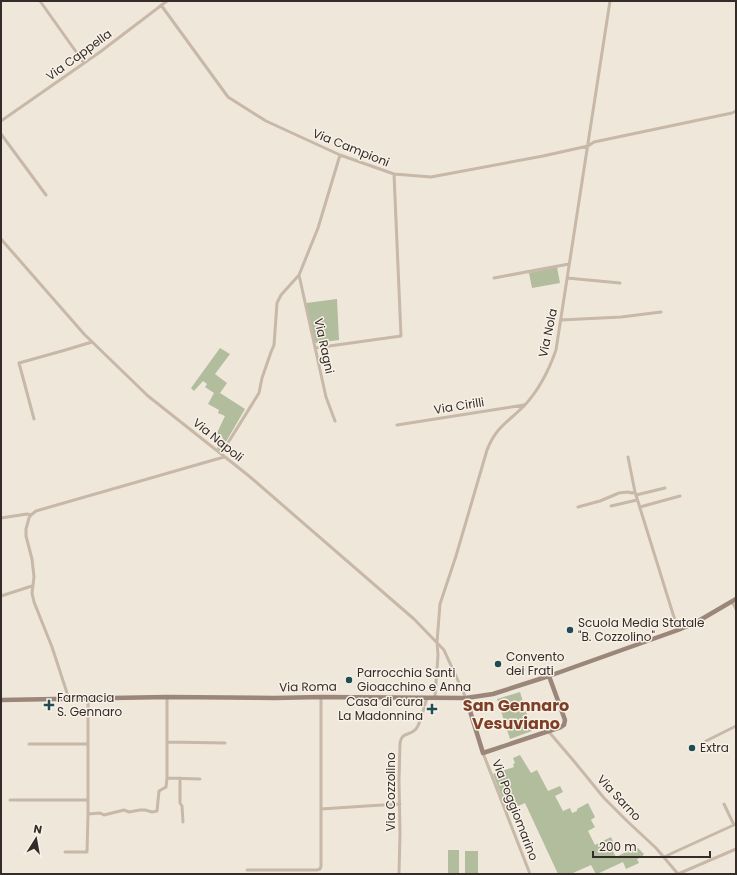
<svg xmlns="http://www.w3.org/2000/svg" width="737" height="875" font-family="Poppins,sans-serif">
  <rect width="100%" height="100%" fill="#f0e7db"/>
  <path fill="#b1bd9c" d="M557,267L560,283L532,288L529,273Z
    M337,299L339,340L315,343L306,303Z
    M220,348L230,354L215,374L227,383L220,393L245,409L220,452L217,448L223,438L217,433L225,416L218,413L219,410L208,404L214,393L205,387L207,384L203,381L194,391L191,388Z
    M520,692L532,731L510,739L497,699Z
    M520,755L531,773L537,770L548,791L560,786L563,792L555,796L563,811L570,808L572,813L577,811V809L588,803L595,817L591,820L595,827L588,831L595,845L611,837L615,846L611,848L616,857L632,849L638,848L644,854L642,857L637,859L639,863L626,869L623,862L597,874H596L591,865L573,873V874H558L525,803L507,811L493,774L514,767L513,764L515,763L513,758Z
    M448,850H459V873H448Z
    M465,851H478V874H465Z"/>
  <g fill="none" stroke-linecap="round" stroke-linejoin="round">
    <path stroke="#c7b8a8" stroke-width="3" d="M40,1L84,63
      M161,5L228,97L266,121L340,155L394,174L431,177L543,156L588,146L594,142L732,113L736,111
      M1,121L100,52L167,1
      M1,134L46,195
      M1,239L84,334L148,396L249,476L414,619L444,650L466,698
      M494,278L569,264
      M567,278L620,283
      M561,320L621,317L661,312
      M315,348L401,336L394,174
      M34,419L19,363L62,351L92,342
      M335,421L326,397L299,275L318,228L340,155
      M397,425L524,405
      M221,454L259,393L262,378L271,352L274,345L277,303L281,295L299,275
      M628,457L635,492
      M636,495L665,488
      M611,506L637,500
      M578,507L600,501L619,493L628,492L632,493L635,492L678,630
      M640,507L680,496
      M1,518L27,514L31,515
      M1,596L32,586
      M732,602L736,609
      M435,697L438,655L437,642L440,604L456,556L487,450C496,427 508,422 524,406C539,390 549,370 556,350L610,1
      M69,699L52,647L34,602L32,593L34,577L32,559L26,536V529L29,518L31,515L36,511L224,457
      M549,732L573,760L604,798L627,821L656,848L678,874
      M706,741L736,726
      M167,742L225,743
      M29,744H88
      M483,753L530,874
      M167,778L200,779
      M180,778V803L182,806L183,822
      M10,800H88
      M724,804L734,825
      M321,809L366,806L400,804
      M88,814L100,813L104,815L124,810L129,812L140,810H145L152,812L157,811L159,791L166,787L167,778V697
      M65,852H87L88,814V699
      M664,857L679,850L736,824
      M247,870H317L320,869L321,866V697
      M399,874L400,833L399,781L400,743C402,731 409,737 416,729C421,723 424,706 427,698
      M678,874L736,849"/>
    <path stroke="#9a877a" stroke-width="4.5" d="M466,698L483,753L561,727L564,725L565,720L549,676
      M1,700L167,697L275,698L321,697L466,698L493,694L549,676L678,630L695,623L736,599"/>
  </g>
  <g fill="#214d52" stroke="#f8f1e7" stroke-width="1.5">
    <circle cx="570" cy="630" r="4"/>
    <circle cx="498" cy="664" r="4"/>
    <circle cx="349" cy="680" r="4"/>
    <path d="M47 699h4v4h4v4h-4v4h-4v-4h-4v-4h4z"/>
    <path d="M430 703h4v4h4v4h-4v4h-4v-4h-4v-4h4z"/>
    <circle cx="692" cy="748" r="4"/>
  </g>
  <g text-anchor="middle" stroke-width="3" stroke-linejoin="round" paint-order="stroke">
    <g font-size="12" fill="#342c28" stroke="#f8f1e7">
      <text transform="translate(79 55) rotate(-36)" y="4">Via Cappella</text>
      <text transform="translate(351 148) rotate(22)" y="4">Via Campioni</text>
      <text transform="translate(548 333) rotate(-78)" y="4">Via Nola</text>
      <text transform="translate(324 346) rotate(78)" y="4">Via Ragni</text>
      <text transform="translate(459 406) rotate(-9)" y="4">Via Cirilli</text>
      <text transform="translate(218 440) rotate(39)" y="4">Via Napoli</text>
      <text transform="translate(308 687) rotate(-1)" y="4">Via Roma</text>
      <text transform="translate(391 792) rotate(-90)" y="4">Via Cozzolino</text>
      <text transform="translate(619 798) rotate(47)" y="4">Via Sarno</text>
      <text transform="translate(515 810) rotate(69)" y="4">Via Poggiomarino</text>
    </g>
    <g font-size="12" fill="#342c28" stroke="#f8f1e7" text-anchor="start">
      <text x="578" y="627">Scuola Media Statale<tspan x="578" dy="14">"B. Cozzolino"</tspan></text>
      <text x="506" y="661">Convento<tspan x="506" dy="14">dei Frati</tspan></text>
      <text x="357" y="677">Parrocchia Santi<tspan x="357" dy="14">Gioacchino e Anna</tspan></text>
      <text x="57" y="702">Farmacia<tspan x="57" dy="14">S. Gennaro</tspan></text>
      <text x="423" y="706" text-anchor="end">Casa di cura<tspan x="423" dy="14">La Madonnina</tspan></text>
      <text x="700" y="752">Extra</text>
    </g>
    <g font-size="16" font-weight="bold" fill="#7d4027" stroke="#f8f1e7">
      <text x="516" y="711">San Gennaro<tspan x="516" dy="18">Vesuviano</tspan></text>
    </g>
  </g>
  <rect width="737" height="875" fill="none" stroke="#342c28" stroke-width="4"/>
  <g transform="translate(36 839) rotate(11)" stroke="#f8f1e7" stroke-width="3" paint-order="stroke">
  <path d="M0-3L7 15L0 10L-7 15Z" fill="#342c28"/>
  <text y="-6" font-size="11" font-weight="bold" text-anchor="middle" fill="#342c28">N</text>
  </g>
  <path d="M593 851v6h117v-6" fill="none" stroke="#342c28" stroke-width="2"/>
  <text x="599" y="851" font-size="12" fill="#342c28" stroke="#f8f1e7" stroke-width="3" paint-order="stroke">200 m</text>
</svg>
